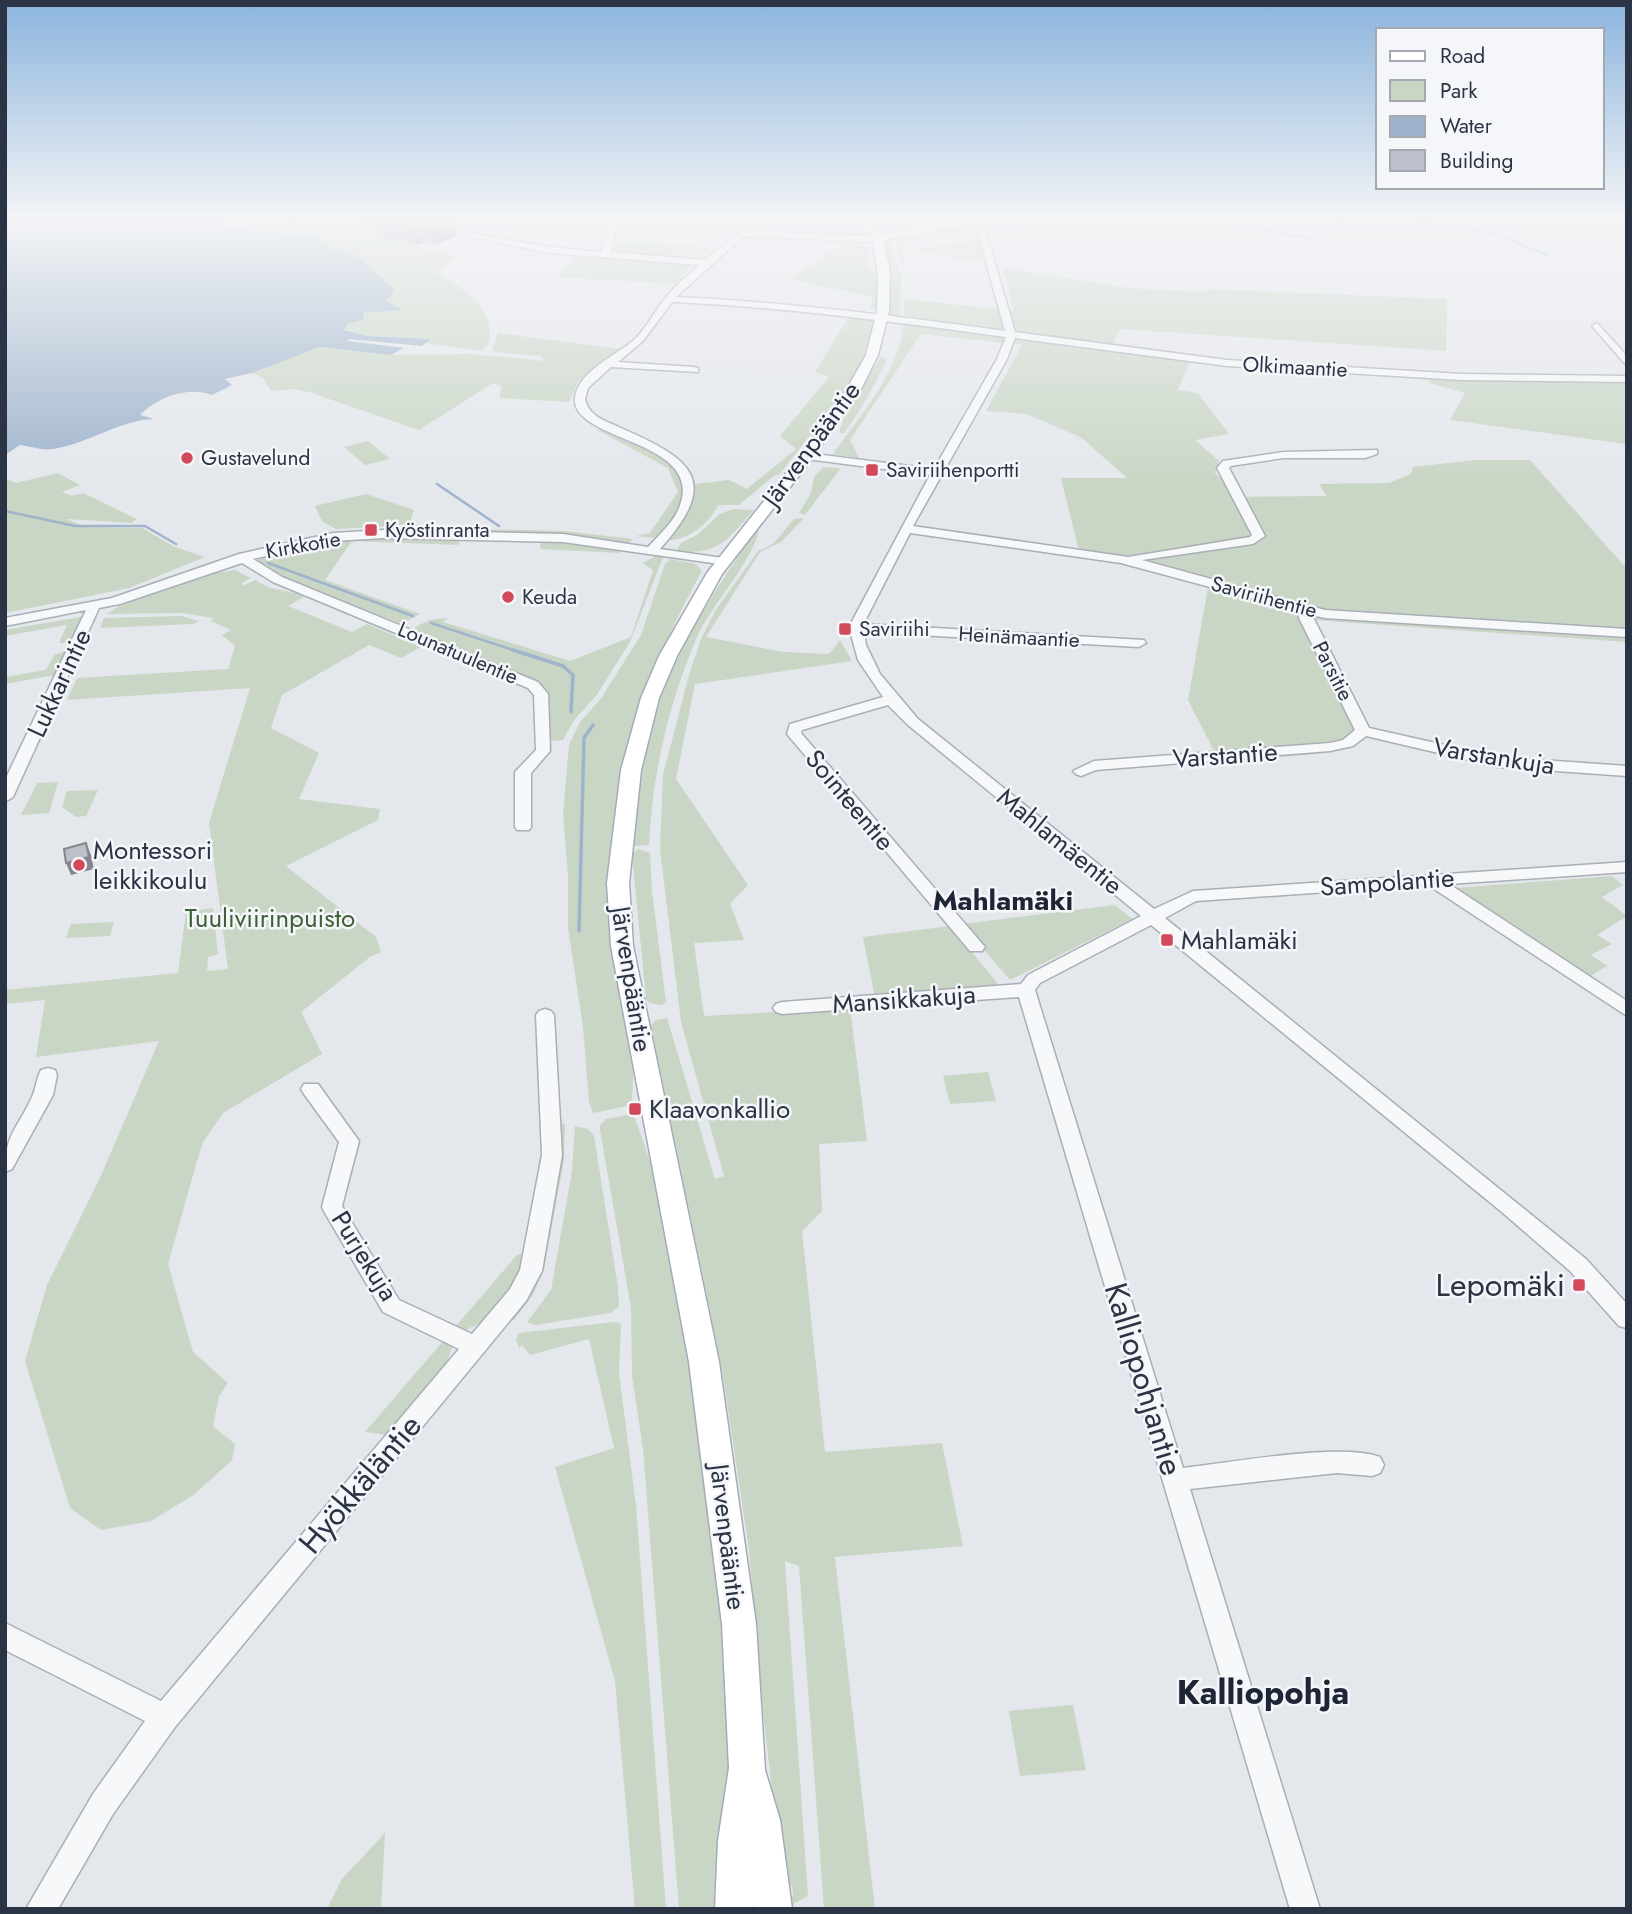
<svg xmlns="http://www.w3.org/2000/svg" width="1632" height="1914" font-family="Jost,sans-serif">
  <rect width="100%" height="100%" fill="#e4e7ec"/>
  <path fill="#c9d6c5" d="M229,216H318L317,225L353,250C349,245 330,230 320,225L319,218L371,216L363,221L370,222L379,237L459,257L437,273C466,292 495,304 489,345L481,351L425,343L429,339L368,336L344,329L363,313L400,310L385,301L394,290L360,259L330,248L313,234L263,232L227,226L214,219Z
    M522,216H606L601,236L586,234L587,229L579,225Z
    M656,216H742L740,226L657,225Z
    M1017,216H1097L1099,223L1181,218L1187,223L1034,235L1013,218Z
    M962,228L975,233L969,236L939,235L903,243L905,248L916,250L978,240L985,262L902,249L905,273L895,240Z
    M888,239L901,274L900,319L888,315L892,288L885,242Z
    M614,241L711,247L700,257H693L613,252Z
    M826,241L855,242L866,246L869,267L878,276L877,310L871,309L872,297L791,279L842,244Z
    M576,257L693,264L676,284L558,277Z
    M1003,268L1128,288L1208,292L1207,289L1447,299L1446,351L1120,329L1110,349L1190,361L1178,390L1198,393L1229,434L1195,440L1219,461L1215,473L1226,484L1232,497L1327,496L1319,484L1389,483L1411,474L1413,467L1475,460H1530L1627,569V642L1314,620L1366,726L1340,744L1215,753L1188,700L1209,582L1079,551L1061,478H1127L1082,438L1027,414L986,411L1022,345L921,334L850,440L859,458L833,454C867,405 909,364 904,299L1014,311Z
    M850,315L875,319L859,369L844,392L779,475H775L739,505H718C709,524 686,542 665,540L690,509L695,484L729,480L747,489L796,449L780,436L829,377L815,372Z
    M498,333L628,350L578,382L569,402L500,398L501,386L493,383L419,430L309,392L293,389L271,391L263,378L252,373L320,347L391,355L470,354L545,361L540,356L495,352L492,350Z
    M881,357L887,359C875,385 861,410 844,433H839L845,413Z
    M1432,377L1627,380V444L1450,420L1465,393L1429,383Z
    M602,428C632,442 703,463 679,508C674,519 663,529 655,538L636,536L650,533L678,492L668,468L597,430Z
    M368,441L390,459L365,465L344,447Z
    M823,467L841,468L805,515L799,513L811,493L814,477Z
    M58,473L80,485L62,492L72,496L83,493L137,519L131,523L66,519L86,527L142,528L175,547L205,557L129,588L5,613V478L16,483Z
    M366,494L414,510L409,525L336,529L322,521L315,506Z
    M733,509L754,510C726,541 720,555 676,551L681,543L697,535L720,514Z
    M804,518L781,542L760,552L706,637L783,652L829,654L840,640L852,661L695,684L676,779L748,885L730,904L744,940L694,943L704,1016L850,1008L867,1141L819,1144L822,1211L802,1231L825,1452L942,1443L963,1546L835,1557L875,1909H824L799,1566L785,1561L808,1896L793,1904L790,1897L793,1896L792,1886L789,1885L788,1875L782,1874L763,1713L749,1550L722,1369L651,1026L656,1020L667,1018L715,1179L724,1176L681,1022L660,849L663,775L689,675L701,639L715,611L758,551L773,544L794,519Z
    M759,526C759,554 710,607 697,637C669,702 652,775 649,845L633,846C633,718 688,628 759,526Z
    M465,529L565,531L633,539L627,544L463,533Z
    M379,537L460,540L458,545L352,541L325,580L420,614L402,624L311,588L292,583L256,563L261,557L328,541Z
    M548,540L622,549L619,553L541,549L540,544Z
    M655,556L663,557L630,642L596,696L574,720L563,740L549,741L547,692L540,685L412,629L429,620L448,618L443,622L570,661L631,637L653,570L643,563Z
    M670,559L696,564L702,571C631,700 598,814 616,963C620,996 630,1029 633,1062C634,1076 632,1091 632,1105L593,1113L589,1102L583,1027L568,928V875L563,814L569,745L580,722L600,700L641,635L665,564Z
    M235,570L251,578L242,583L243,586L255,580L270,588L300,594L304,597L288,606L352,632L367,624L421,647L401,658L369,645L282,695L271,728L319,753L299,799L380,809L378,820L286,866L376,937L381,952L370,957L301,1012L322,1054L223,1113L203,1142L197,1161L168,1264L193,1352L228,1383L219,1396L213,1426L235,1444L232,1460L195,1494L151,1521L101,1530L70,1508L25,1361L47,1285L99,1180L159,1041L36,1057L45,1000L5,1004V990L178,973L186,912L213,908L218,954L208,957L207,971L228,969L209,823L250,688L67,700L77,678L228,669L235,646L222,635L231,630L211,621L213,618L182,613L107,614L119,606L214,573Z
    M86,616C79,630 76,645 59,643L67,625L5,636V630Z
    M181,616L199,621L193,624L100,628L104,618Z
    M65,651L68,653L55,675L5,684V677L46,670L54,655Z
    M58,782L49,813L21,815L37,783Z
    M98,790L86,816L76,817L62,807L67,791Z
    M638,849L650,853L652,891L666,1002L662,1005L650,1003L646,999L632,854Z
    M1612,876L1623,885L1602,897L1627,916L1597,935L1612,944L1591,955L1607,966L1587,978L1456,888Z
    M1115,905L1132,919L1010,980L962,924Z
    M114,922L110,936L66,938L71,924Z
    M950,926L1000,986L875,998L863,937Z
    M988,1072L996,1101L950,1104L943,1076Z
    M633,1114C671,1208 685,1317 697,1418C710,1514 725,1611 728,1708C730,1775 726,1842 722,1909H679L643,1449L632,1376L631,1308L600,1130V1125L606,1119Z
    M562,1123L565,1124L564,1160L544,1269L533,1295L514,1320H508Z
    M575,1126L588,1129L594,1136L618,1287L619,1307L610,1313L536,1325L527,1322L551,1290L572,1171Z
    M523,1253L515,1284L492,1313L477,1325L469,1328L452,1348L445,1369L386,1435L365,1432L517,1255Z
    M613,1322L621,1323L619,1373L636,1505L666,1909H635L615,1681L555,1467L614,1448L589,1339L530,1355L522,1345L519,1348L516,1339L519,1333Z
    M1073,1705L1086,1770L1020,1776L1009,1711Z
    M385,1833L381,1909H327L342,1879Z"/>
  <path fill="#9fb4cc" d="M5,216H208L227,226L263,232L313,234L330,248L360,258L395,290L386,301L402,310L363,313L364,320L349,323L344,330L368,336L430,339L422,346L349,339L347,341L404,348L391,355L320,347L252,373L225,379L232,385L212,395C187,386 158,397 140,415L154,419C119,420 88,444 53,449C43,451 30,446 20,445L5,455Z"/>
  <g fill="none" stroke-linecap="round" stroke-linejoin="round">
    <path stroke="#9fb4cc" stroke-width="2.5" d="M1384,216L1498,234L1548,256
      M1243,226L1312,239L1352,216
      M278,233L300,216
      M437,484L499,526
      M5,511L75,526H145L176,544
      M268,563L413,616
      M431,623L519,652"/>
    <path stroke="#9fb4cc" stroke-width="3.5" d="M513,650L563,666L573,675L571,712
      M579,931L584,738L593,725"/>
    <defs>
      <path id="minor" d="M613,216H621L610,252L704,260L742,231L868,236L872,239L868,242L744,236L676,297C786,302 895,316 1005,331L979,237L971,229L957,222L960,218L977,225L987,236L1015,332L1227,360L1462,374L1627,376V382L1462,380L1227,366L1015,338L1007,359L913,526L1128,557L1250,537L1252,535L1217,468L1223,461L1283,452L1377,450V454L1365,458H1283L1231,466L1229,468L1265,536L1253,544L1142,560L1325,610L1627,629V637L1325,618L1312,615L1369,728L1498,757L1627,766V776L1498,767L1366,736L1353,746L1330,751L1096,770L1081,776L1076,774L1073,771L1094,761L1330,743L1343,740L1355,730L1299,618V611L1121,563L910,533L866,619L865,624L1144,640L1146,643L1139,647L864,632L866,645L880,674L918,719L1154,909L1193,891L1627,862V872L1449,884L1627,1001V1016L1428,885L1196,901L1165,918L1586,1259L1627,1304V1328L1619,1326L1570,1271L1503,1213L1151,925L1040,983L1035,990L1183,1468C1230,1463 1340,1442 1380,1457L1384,1465L1380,1473L1372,1476L1337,1473L1190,1489L1320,1909H1290L1019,997L782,1014L776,1012L773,1008L776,1004L782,1002L1021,984L1028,975L1141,916L908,725L888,705L802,730L801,733L985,947L982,951H970L787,734L790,724L883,697L858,660L849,627L930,475L807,459L801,456L807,453L934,469L997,359L1006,337C895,322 784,307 672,302L643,341L618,362L694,367L698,368V372L611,367L588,388L585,399C589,417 606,421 621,428C694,460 721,481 660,549L723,558L727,559V565L563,542L384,538L333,541L253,559L282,577L538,682L548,694L550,751L531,773V827L529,830H517L515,827V772L536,750L534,695L528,688L273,582L242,563L120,604L99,608L13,797L5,802V780L86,610L5,626V618L112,598L239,554L333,533L384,530L563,534L648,547C659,535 675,521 680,505C704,439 569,442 575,397C579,370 618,355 636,338C648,326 656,308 668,295C677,284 688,275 699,265L549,253L450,232L454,230L549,247L601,252Z
        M1597,323L1627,356V366L1592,326Z
        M545,1009L551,1011L554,1015L562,1155L542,1271L526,1301L175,1727L113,1814L58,1909H26L93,1794L145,1721L5,1650V1623L161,1701L459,1349L383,1312L325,1213L322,1207L339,1142L304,1094L301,1089L304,1084H318L359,1141L342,1206L399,1300L472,1334L510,1289L520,1270L542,1155L536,1015L539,1011Z
        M48,1068L55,1070L57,1075L53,1095L12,1169L5,1172C5,1133 17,1130 32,1097C36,1089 36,1079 41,1070Z"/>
      <path id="major" d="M856,216H867L880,234L976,216H995L959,227L884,240L890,274L889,311L878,355L862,387L812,459L722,574L677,656L659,698L641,770L629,883L633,946L719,1362L756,1624L765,1770L780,1820L792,1909H754L753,1905V1909H715L718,1841L729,1768L722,1624L689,1362L611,946L607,883L621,770L641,698L659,656L707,573L802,453L848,387L866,355L877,311L878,274L873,241L863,239L870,235Z"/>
    </defs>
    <use href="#minor" stroke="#a9aeb7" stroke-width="3"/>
    <use href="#major" stroke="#a3abb8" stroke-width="3"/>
    <use href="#minor" fill="#f7f8fa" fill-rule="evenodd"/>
    <use href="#major" fill="#fff" fill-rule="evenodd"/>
  </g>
  <path fill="#a1a5ae" d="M364,216H436L457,236L434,245L423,243L416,245L379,237L365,220Z"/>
  <path fill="#83868d" d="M454,220L457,236L434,245L432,229Z
    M420,226L423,243L416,245L414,229Z
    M86,843L91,855L94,869L71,875L66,863Z"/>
  <path fill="#bbc0ca" stroke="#83868d" stroke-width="2" d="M372,216H436L454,220L432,229L420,226L414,229L376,221Z
    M86,843L89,857L66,863L64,849Z"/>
  <linearGradient id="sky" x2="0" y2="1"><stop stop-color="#8bb4dd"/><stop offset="0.45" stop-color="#f3f4f6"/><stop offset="1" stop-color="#f3f4f6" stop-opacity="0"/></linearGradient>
  <rect width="1632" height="484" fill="url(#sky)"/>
  <g fill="#d1495b" stroke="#f4f6f9" stroke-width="2.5">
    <circle cx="187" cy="458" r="7"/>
    <rect x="865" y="463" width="14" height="14" rx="3.5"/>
    <rect x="364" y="523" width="14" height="14" rx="3.5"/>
    <circle cx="508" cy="597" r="7"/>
    <rect x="838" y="622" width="14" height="14" rx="3.5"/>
    <circle cx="79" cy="865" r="7"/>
    <rect x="1160" y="933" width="14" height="14" rx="3.5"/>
    <rect x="628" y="1102" width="14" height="14" rx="3.5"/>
    <rect x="1572" y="1278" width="14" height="14" rx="3.5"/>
  </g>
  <g text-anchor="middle" stroke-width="5" stroke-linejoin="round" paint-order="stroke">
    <g font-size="21" fill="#2b3445" stroke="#f4f6f9">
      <text transform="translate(1295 367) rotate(3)" y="7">Olkimaantie</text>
      <text transform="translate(303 545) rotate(-10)" y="7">Kirkkotie</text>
      <text transform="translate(1264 597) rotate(15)" y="7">Saviriihentie</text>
      <text transform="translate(1019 637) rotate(3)" y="7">Heinämaantie</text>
      <text transform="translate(458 653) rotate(23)" y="7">Lounatuulentie</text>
      <text transform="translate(1333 671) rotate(63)" y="7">Parsitie</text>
    </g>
    <g font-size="21" fill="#2b3445" stroke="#f4f6f9" text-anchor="start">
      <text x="201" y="465">Gustavelund</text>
      <text x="886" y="477">Saviriihenportti</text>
      <text x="385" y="537">Kyöstinranta</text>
      <text x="522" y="604">Keuda</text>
      <text x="859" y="636">Saviriihi</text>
    </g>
    <g font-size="26" fill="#2b3445" stroke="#f4f6f9">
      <text transform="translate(811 444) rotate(-54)" y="9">Järvenpääntie</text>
      <text transform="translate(59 683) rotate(-65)" y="9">Lukkarintie</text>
      <text transform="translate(1225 755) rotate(-4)" y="9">Varstantie</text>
      <text transform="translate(1494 756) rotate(9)" y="9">Varstankuja</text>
      <text transform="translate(850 800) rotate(50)" y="9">Sointeentie</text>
      <text transform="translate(1060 841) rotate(39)" y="9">Mahlamäentie</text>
      <text transform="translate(1387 882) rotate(-4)" y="9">Sampolantie</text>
      <text transform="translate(632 979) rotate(81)" y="9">Järvenpääntie</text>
      <text transform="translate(904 999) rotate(-4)" y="9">Mansikkakuja</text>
      <text transform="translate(365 1256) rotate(58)" y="9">Purjekuja</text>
      <text transform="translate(728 1537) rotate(83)" y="9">Järvenpääntie</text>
    </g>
    <g font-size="26" fill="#2b3445" stroke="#f4f6f9" text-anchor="start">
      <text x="93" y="859">Montessori<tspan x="93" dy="30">leikkikoulu</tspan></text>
      <text x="1181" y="949">Mahlamäki</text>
      <text x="649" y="1118">Klaavonkallio</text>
    </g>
    <g font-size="26" fill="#3f6138" stroke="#f4f6f9">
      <text x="270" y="927">Tuuliviirinpuisto</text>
    </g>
    <g font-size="28" font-weight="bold" fill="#1d2536" stroke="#f4f6f9">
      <text x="1003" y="910">Mahlamäki</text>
    </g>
    <g font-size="32" fill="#2b3445" stroke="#f4f6f9" text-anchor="end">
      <text x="1565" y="1296">Lepomäki</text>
    </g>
    <g font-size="32" fill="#2b3445" stroke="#f4f6f9">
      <text transform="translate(1144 1379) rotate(73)" y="11">Kalliopohjantie</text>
      <text transform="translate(360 1484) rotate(-50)" y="11">Hyökkäläntie</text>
    </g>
    <g font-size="33" font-weight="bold" fill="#1d2536" stroke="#f4f6f9">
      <text x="1263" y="1704">Kalliopohja</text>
    </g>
  </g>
  <rect width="1632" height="1914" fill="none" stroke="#2b3445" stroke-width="14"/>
  <rect x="1376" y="28" width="228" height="161" fill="#f4f6f9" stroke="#a4a8b1" stroke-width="2"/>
  <rect x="1390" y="51" width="35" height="10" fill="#ffffff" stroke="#a4a8b1" stroke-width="2"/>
  <text x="1440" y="63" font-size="21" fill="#2b3445">Road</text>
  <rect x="1390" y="80" width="35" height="21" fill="#c9d6c5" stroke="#a4a8b1" stroke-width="2"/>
  <text x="1440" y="98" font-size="21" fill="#2b3445">Park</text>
  <rect x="1390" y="116" width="35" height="21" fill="#9fb4cc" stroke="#a4a8b1" stroke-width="2"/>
  <text x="1440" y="133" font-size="21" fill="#2b3445">Water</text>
  <rect x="1390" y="150" width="35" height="21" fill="#bbc0ca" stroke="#a4a8b1" stroke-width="2"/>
  <text x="1440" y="168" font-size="21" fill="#2b3445">Building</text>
</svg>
